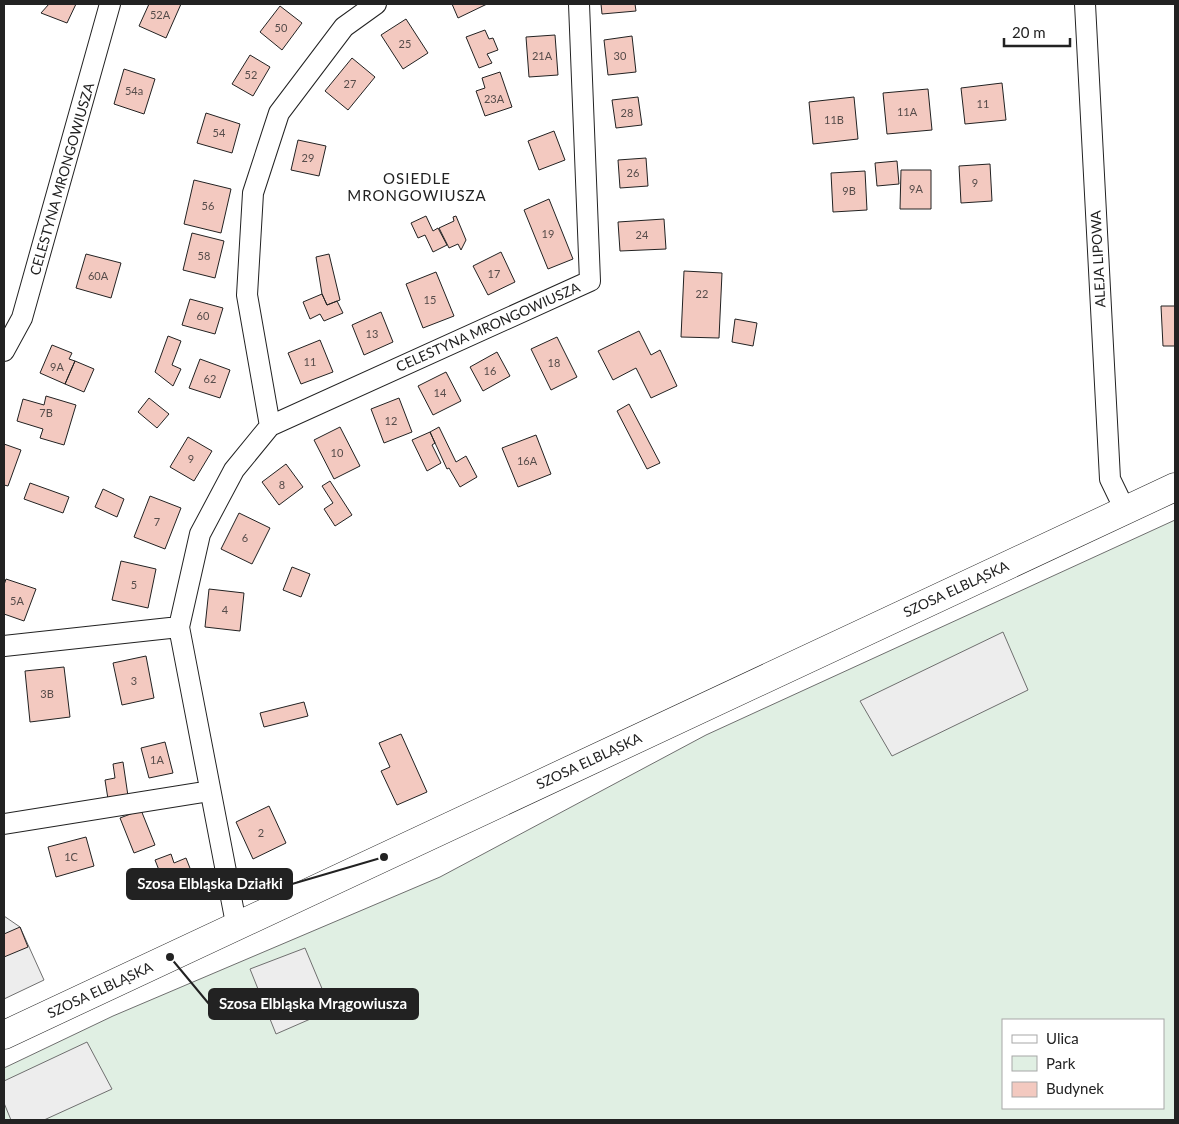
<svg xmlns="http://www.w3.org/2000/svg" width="1179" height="1124" font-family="Lato,sans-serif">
  <rect width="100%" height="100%" fill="#fff"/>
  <path fill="#e0efe3" stroke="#6f6f6f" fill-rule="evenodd" d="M1175,520V1120H4V1068L113,1016L440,877L706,735ZM1003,1020H1163V1108H1003Z"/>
  <path fill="#ededed" stroke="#6f6f6f" d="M1003,632L1028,690L892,756L860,701Z
    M4,916L20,927L44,980L4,999Z
    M305,948L331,1010L276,1034L250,969Z
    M87,1042L112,1089L44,1120H11L4,1103V1081Z"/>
  <path fill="#f3c9c0" stroke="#222" d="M49,4H76L67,23L41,13Z
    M149,4H181L166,38L139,26Z
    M452,4H487L458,18Z
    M601,4H635L636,11L602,14Z
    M280,6L302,23L282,50L260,32Z
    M406,19L428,53L403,69L381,35Z
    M485,30L489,39L493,38L498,50L487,54L492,63L479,68L466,37Z
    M555,35L558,75L529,77L526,37Z
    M632,36L636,72L608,75L604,40Z
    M250,55L270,67L253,96L232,84Z
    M352,58L375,77L348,110L325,91Z
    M124,69L155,79L144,114L114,104Z
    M500,72L512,107L485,116L476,91L485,88L482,78Z
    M1002,83L1006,120L965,124L961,88Z
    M928,89L932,130L887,134L883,93Z
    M638,97L642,125L616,128L612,100Z
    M854,97L858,139L813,144L809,102Z
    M206,113L240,124L232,153L197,143Z
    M554,131L565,160L539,170L528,141Z
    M298,140L326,146L319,176L291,170Z
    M646,158L648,186L620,188L618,160Z
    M897,161L899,184L877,186L875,163Z
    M990,164L992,201L961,203L959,166Z
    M901,170H931V209H900Z
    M865,171L867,210L833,212L831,173Z
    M194,180L231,189L221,233L184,224Z
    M549,199L573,259L548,269L524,210Z
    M426,216L433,231L438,228L447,245L433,252L425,235L418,238L411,223Z
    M456,216L466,240L461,250L458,244L449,248L439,228L454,221L453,217Z
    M664,219L666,249L620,251L618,222Z
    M192,233L224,241L215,278L183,270Z
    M501,252L515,282L488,295L473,266Z
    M86,254L121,263L111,298L76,288Z
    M329,254L340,300L327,305L322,294L316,257Z
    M684,271L722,273L719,338L681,337Z
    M436,272L454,316L423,328L406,284Z
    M322,294L327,305L337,301L343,313L324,321L320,314L310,319L303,302Z
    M190,299L223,308L215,334L182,325Z
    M1161,306H1175V346H1163Z
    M381,312L393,342L364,355L352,325Z
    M735,319L757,323L753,346L732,342Z
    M639,331L651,355L660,350L677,386L651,398L636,368L613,380L598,351Z
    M168,336L181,341L172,365L181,369L173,386L155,372Z
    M557,337L577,377L551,390L531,349Z
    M320,340L333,372L301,384L288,353Z
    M52,345L72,353L69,359L75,361L65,384L40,373Z
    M497,352L510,376L483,391L470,367Z
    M200,359L230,370L220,398L189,388Z
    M75,361L94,369L84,392L65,384Z
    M446,372L461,401L433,415L418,386Z
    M46,396L76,405L64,445L40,438L43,429L17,421L23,399L44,405Z
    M149,398L169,414L157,428L138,412Z
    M399,398L412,432L384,443L371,409Z
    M629,404L660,463L647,469L617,411Z
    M340,427L360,466L334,479L314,440Z
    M439,427L456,462L466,456L477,477L460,487L449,468L447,469L430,432Z
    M430,432L435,443L432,445L441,463L427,471L412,440Z
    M536,435L551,474L518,487L502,448Z
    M188,437L212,451L194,481L170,467Z
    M4,444L21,450L8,486L4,485Z
    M286,464L303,487L279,505L262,482Z
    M330,481L352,515L335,526L324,509L333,503L322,486Z
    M30,483L69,497L63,513L24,499Z
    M103,489L124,499L117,517L95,507Z
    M150,496L181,508L165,549L134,537Z
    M239,513L270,528L252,564L221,549Z
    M121,561L156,569L148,608L112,600Z
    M292,567L310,574L301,597L283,590Z
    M6,579L36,589L24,621L4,614V585Z
    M209,589L244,593L240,631L205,627Z
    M146,656L154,698L122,705L113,663Z
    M64,667L70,717L30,722L25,671Z
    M304,702L308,716L264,727L260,713Z
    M401,734L427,792L397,805L381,771L390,767L379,743Z
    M165,742L173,773L149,778L141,748Z
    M123,762L128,796L108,799L105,780L115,778L113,764Z
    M269,806L286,843L253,859L236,822Z
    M141,810L155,845L134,853L120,818Z
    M86,837L94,866L56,877L48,847Z
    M171,854L174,863L186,858L197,886L170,898L155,860Z
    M20,927L28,947L4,957V934Z"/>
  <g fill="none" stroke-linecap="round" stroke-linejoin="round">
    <defs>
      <path id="street" d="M1085,4L1110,479L1125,510
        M4,351L22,318L110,4
        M270,426L247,295L253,193L279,113L344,27L376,4
        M4,646L179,627
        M4,824L210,791
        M238,925L234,913L179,627L200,534L234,470L270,426L590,281L579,4"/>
      <path id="secondary" d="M4,1035L1175,487"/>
    </defs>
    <use href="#street" stroke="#222" stroke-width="22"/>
    <use href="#secondary" stroke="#222" stroke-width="29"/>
    <use href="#street" stroke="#fff" stroke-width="20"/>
    <use href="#secondary" stroke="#fff" stroke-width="28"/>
  </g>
  <g text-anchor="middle" stroke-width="4" stroke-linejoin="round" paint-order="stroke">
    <g font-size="11" fill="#564c4a">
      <text x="160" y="19">52A</text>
      <text x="281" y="32">50</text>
      <text x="405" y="48">25</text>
      <text x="542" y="60">21A</text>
      <text x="620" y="60">30</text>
      <text x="251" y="79">52</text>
      <text x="350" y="88">27</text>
      <text x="134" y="95">54a</text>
      <text x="494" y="103">23A</text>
      <text x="983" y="108">11</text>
      <text x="907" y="116">11A</text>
      <text x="627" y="117">28</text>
      <text x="834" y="124">11B</text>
      <text x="219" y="137">54</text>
      <text x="308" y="162">29</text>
      <text x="633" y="177">26</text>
      <text x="975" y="187">9</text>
      <text x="916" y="193">9A</text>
      <text x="849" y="195">9B</text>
      <text x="208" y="210">56</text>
      <text x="548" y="238">19</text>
      <text x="642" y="239">24</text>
      <text x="204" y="260">58</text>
      <text x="494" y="278">17</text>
      <text x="98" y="280">60A</text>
      <text x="702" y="298">22</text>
      <text x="430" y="304">15</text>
      <text x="203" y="320">60</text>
      <text x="372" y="338">13</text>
      <text x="310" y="366">11</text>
      <text x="554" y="367">18</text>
      <text x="57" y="371">9A</text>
      <text x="490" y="375">16</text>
      <text x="210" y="383">62</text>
      <text x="440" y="397">14</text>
      <text x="46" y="417">7B</text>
      <text x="391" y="425">12</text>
      <text x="337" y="457">10</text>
      <text x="191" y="463">9</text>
      <text x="527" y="465">16A</text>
      <text x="282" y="489">8</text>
      <text x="157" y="526">7</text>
      <text x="245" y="542">6</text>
      <text x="134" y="589">5</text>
      <text x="17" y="605">5A</text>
      <text x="225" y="614">4</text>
      <text x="134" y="685">3</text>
      <text x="47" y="698">3B</text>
      <text x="157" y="764">1A</text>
      <text x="261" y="837">2</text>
      <text x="71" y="861">1C</text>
    </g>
    <g font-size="14" fill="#222" stroke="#fff">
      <text transform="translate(62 179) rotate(-74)" y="5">CELESTYNA MRONGOWIUSZA</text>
      <text transform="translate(1098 259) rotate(-93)" y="5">ALEJA LIPOWA</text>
      <text transform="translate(488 327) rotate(-24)" y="5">CELESTYNA MRONGOWIUSZA</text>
      <text transform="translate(956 589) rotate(-25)" y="5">SZOSA ELBLĄSKA</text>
      <text transform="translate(589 761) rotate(-25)" y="5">SZOSA ELBLĄSKA</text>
      <text transform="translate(100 990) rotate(-25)" y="5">SZOSA ELBLĄSKA</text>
    </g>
    <g font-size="15" letter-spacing="1" fill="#222" stroke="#fff">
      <text x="417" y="184">OSIEDLE<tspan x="417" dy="17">MRONGOWIUSZA</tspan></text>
    </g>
  </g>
  <path fill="none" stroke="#222" stroke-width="2" d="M384 857L292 884M170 957L209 1004"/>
  <g fill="#222" stroke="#fff" stroke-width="2">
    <circle cx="384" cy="857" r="5"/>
    <circle cx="170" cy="957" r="5"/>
  </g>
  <g fill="#222" stroke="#222" stroke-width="2">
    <rect x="127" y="869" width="165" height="30" rx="5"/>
    <rect x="209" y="989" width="209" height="30" rx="5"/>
  </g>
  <g font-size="15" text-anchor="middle" font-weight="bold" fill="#fff">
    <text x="210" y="889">Szosa Elbląska Działki</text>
    <text x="313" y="1009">Szosa Elbląska Mrągowiusza</text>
  </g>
  <rect width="1179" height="1124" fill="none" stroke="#222222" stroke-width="10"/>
  <rect x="1002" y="1019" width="162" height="90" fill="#ffffff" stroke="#a7a7a7"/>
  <rect x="1012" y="1035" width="25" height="8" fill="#ffffff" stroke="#a7a7a7"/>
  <text x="1046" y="1044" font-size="15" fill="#222222">Ulica</text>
  <rect x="1012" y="1056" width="25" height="15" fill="#e0efe3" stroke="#a7a7a7"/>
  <text x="1046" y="1069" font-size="15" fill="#222222">Park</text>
  <rect x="1012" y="1082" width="25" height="15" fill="#f3c9c0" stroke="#a7a7a7"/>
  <text x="1046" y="1094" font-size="15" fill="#222222">Budynek</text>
  <path d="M1004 38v8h66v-8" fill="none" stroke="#222222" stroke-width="2.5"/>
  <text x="1012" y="38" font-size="15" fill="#222222" stroke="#ffffff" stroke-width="4" paint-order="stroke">20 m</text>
</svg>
